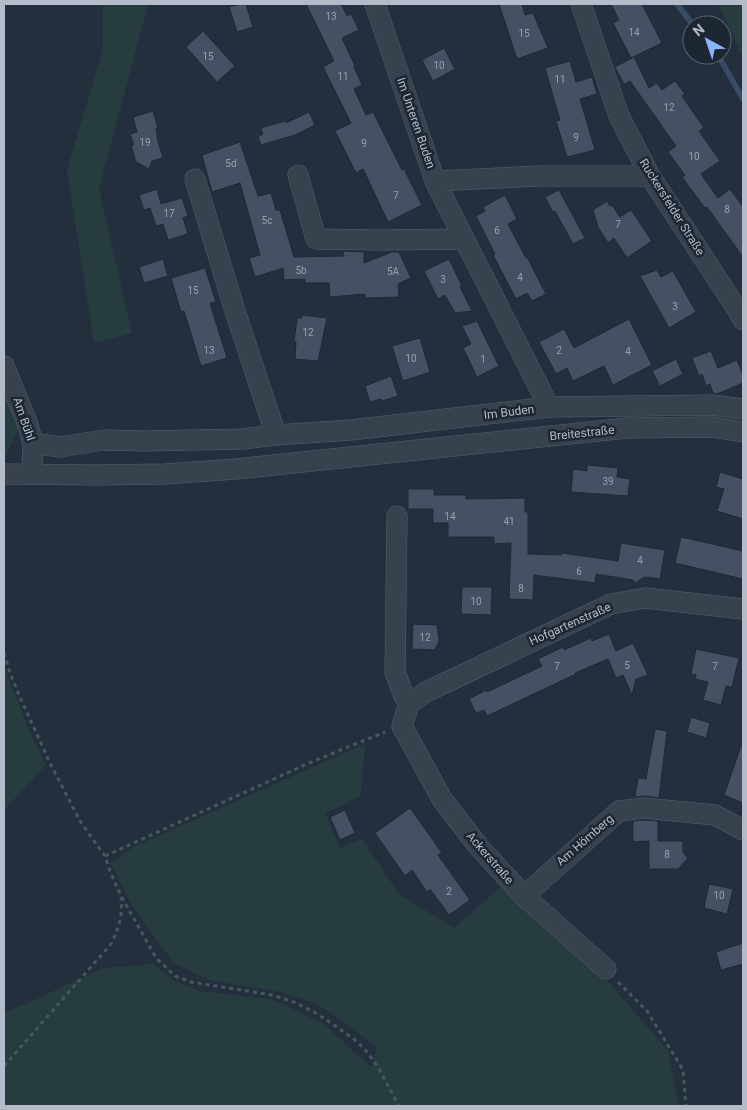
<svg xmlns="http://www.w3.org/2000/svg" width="747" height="1110" font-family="Roboto,sans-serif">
  <rect width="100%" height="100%" fill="#242f3e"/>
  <path fill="#263c3f" d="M103,4H148L99,189L132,333L94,343L67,170L103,49Z
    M718,4H743V57Z
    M4,376L22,421L4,460Z
    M4,666L32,737L46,765L4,810Z
    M365,744L361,795L346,804L325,813L340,848L362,839L399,894L454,928L505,883L605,978L668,1050L679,1106H4V1012L28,1003L103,968L153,964L175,981L199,991L272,999L324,1024L371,1067L377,1047L330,1012L310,1001L280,992L209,980L173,962L132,906L111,863L133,847Z"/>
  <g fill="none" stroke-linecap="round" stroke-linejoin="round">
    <path stroke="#394c67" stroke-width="5.5" d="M677,4L693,25
      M718,55L743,99"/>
  </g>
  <path fill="#455162" stroke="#1f2835" d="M241,4H246L253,27L237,32L229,7Z
    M306,4H341L347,16L351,14L359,30L342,38L355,66L354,67L362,85L354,89L366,115L373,112L402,170L404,169L422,205L388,222L363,169L356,173L335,131L351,123L323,67L334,61Z
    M499,4H522L525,15L533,13L548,48L517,59Z
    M611,4H642L662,43L631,58L613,23L619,20Z
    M203,31L235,66L217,82L186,47Z
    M444,48L455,69L433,81L422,60Z
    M634,57L649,88L657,83L662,90L675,81L685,94L682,96L704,128L699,131L720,161L701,174L718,198L730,189L743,207V257L707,207L705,208L682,177L685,175L668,152L676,146L630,81L624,84L615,67Z
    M570,61L576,82L592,77L597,94L580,99L595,150L567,157L556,121L560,120L545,68Z
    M153,111L158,128H156L158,142L163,158L152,161L149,169L136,162L131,145H134L130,134L137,132L133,117Z
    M309,112L315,125L295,135L261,145L258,137L263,134L261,128L285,121L286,123Z
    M240,142L258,196L271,193L276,210H280L294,257L344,256L343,251L364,252V263L392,252H399L411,278L398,284L399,297L365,298V294L330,297L329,283H305V279L284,280L283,268L255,277L249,258L260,255L240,183L212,192L202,155Z
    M157,189L161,204L182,198L188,216L183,218L188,234L168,240L163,224L156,226L150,208L144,210L139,195Z
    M559,190L585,238L573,244L555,211L553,212L545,197Z
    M505,195L517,219L508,224L526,258L527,257L546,294L532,301L527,293L516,299L493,255L495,254L476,216L485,211L483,207Z
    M607,201L610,206L612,205L620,217L631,210L652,241L627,258L614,238L608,243L598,227L593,210Z
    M163,259L168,276L144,283L139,267Z
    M449,259L462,286L460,287L472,311L455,313L445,295L438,299L424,271Z
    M205,268L216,302L210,303L227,358L201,366L184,311L181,312L171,278Z
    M657,270L661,277L673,271L696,312L669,328L640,276Z
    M302,315L327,318L318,361L295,359L296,342H294L297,318H302Z
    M629,319L652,365L613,385L604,366L573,381L567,368L556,374L539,342L564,329L574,348Z
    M477,321L499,366L477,377L463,348L471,344L462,326Z
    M420,338L430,372L403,381L392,346Z
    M711,351L718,368L737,360L743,375V383L717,394L713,393L710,384L706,386L702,374L699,376L692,358Z
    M676,359L683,374L660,386L652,371Z
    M391,376L398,396L382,401L381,399L370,402L365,386Z
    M587,465L618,468L617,477L630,479L628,496L571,492L573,469L587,471Z
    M720,472L743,479V519L717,511L724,489L716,487Z
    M408,489H434V495H466V499L525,498V512H528V554L561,555L562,553L618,561L621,543L665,550L660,579L645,577L635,583L633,580L596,574L595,583L534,575L533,600L509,599L511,543L494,544V537H448V523H433V509H408Z
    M681,537L743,551V579L675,563Z
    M462,587H492L491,615L461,614Z
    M413,624L437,625L439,641L435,650L412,649Z
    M609,634L616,651L633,643L648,675L636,679L632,695L623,675L616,678L608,659L575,673L576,674L487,716L484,710L476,713L469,699L486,690L487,692L542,666L538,659L563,647L564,650L591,638L592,641Z
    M696,649L739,658L732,687L726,686L721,705L703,700L708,682L695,679L696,675L691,674Z
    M691,717L710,723L706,738L687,732Z
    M655,729L667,731L659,798L645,796L635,797L638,778L646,779Z
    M741,746H743V803L724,795Z
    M410,808L442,853L438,855L470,900L449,915L430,889L427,892L412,870L405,876L375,833Z
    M345,810L355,833L340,840L330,817Z
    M644,820L658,821V841H683V852L688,858L678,869H649V841L633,842V821Z
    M709,884L733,889L727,914L704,908Z
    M743,943V964L721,970L716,952Z"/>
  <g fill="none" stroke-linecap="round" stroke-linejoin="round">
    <defs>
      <path id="minor" d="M375,4L435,181L549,407
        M581,4L619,116L650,176L737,309L743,320
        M298,175L316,239L377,240L463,239
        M195,179L235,311L276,435
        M435,181L541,176H650
        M4,366L27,422L33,443L32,474
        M33,443L60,447L104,440L145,441L243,439L276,435L351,430L549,407L712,405L743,409
        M4,474L96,475L165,474L236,469L627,428L712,427L743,432
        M397,516L395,672L404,696L409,704
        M524,896L619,811L644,808L715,815L743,830
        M606,969L524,896L478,846L442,799L402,726L409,704L426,692L611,604L645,598L743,609"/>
    </defs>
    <use href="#minor" stroke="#565f6c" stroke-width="21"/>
    <path stroke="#44595c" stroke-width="3" stroke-dasharray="4 4" stroke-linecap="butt" d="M4,653L9,670L19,695L50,763L80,821L94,841L105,856L110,871L120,894L156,958L175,976L191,982L272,995L294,1002L314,1012L337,1027L355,1040L368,1053L379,1069L399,1106
      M105,856L309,763L385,732
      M618,982L647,1011L683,1070L686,1106
      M4,1066L111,944C119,927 123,916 121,897"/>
    <use href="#minor" stroke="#38414e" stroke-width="20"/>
  </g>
  <g text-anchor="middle" stroke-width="5" stroke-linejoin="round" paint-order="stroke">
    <g font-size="10" fill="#98a1af">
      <text x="331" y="20">13</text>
      <text x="634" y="36">14</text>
      <text x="524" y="37">15</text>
      <text x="208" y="60">15</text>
      <text x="439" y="69">10</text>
      <text x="343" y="80">11</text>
      <text x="560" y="83">11</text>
      <text x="669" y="111">12</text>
      <text x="576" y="141">9</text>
      <text x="145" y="146">19</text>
      <text x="364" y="147">9</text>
      <text x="694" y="160">10</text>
      <text x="231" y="167">5d</text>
      <text x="396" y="199">7</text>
      <text x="727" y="213">8</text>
      <text x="169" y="217">17</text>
      <text x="267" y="224">5c</text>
      <text x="618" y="228">7</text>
      <text x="497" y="234">6</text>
      <text x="301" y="274">5b</text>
      <text x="393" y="275">5A</text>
      <text x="520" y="281">4</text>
      <text x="443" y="283">3</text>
      <text x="193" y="294">15</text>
      <text x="675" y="310">3</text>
      <text x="308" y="336">12</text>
      <text x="209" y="354">13</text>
      <text x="559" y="354">2</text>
      <text x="628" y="355">4</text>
      <text x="411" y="362">10</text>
      <text x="483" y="363">1</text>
      <text x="608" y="485">39</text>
      <text x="450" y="520">14</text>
      <text x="509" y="525">41</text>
      <text x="640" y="564">4</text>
      <text x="579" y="575">6</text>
      <text x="521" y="592">8</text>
      <text x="476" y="605">10</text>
      <text x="425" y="641">12</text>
      <text x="627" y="669">5</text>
      <text x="557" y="670">7</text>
      <text x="715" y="670">7</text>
      <text x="667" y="858">8</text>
      <text x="449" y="895">2</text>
      <text x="719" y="899">10</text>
    </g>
    <g font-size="12" fill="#b4bcc9" stroke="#1d2633">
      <text transform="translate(416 123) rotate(71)" y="4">Im Unteren Buden</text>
      <text transform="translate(672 207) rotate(58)" y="4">Ruckersfelder Straße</text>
      <text transform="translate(509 412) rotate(-7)" y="4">Im Buden</text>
      <text transform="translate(24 419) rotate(71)" y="4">Am Bühl</text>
      <text transform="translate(582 433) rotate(-6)" y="4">Breitestraße</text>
      <text transform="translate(570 624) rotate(-24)" y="4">Hofgartenstraße</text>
      <text transform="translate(585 840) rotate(-41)" y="4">Am Hömberg</text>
      <text transform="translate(490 858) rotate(49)" y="4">Ackerstraße</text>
    </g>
  </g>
  <rect width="747" height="1110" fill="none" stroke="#b4bcc9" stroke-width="10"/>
  <g transform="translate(707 40) rotate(320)"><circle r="24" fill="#1d2633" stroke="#59626f"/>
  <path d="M0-4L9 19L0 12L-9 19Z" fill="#8ab4f8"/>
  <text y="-8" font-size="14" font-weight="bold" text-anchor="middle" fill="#b4bcc9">N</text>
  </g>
</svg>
